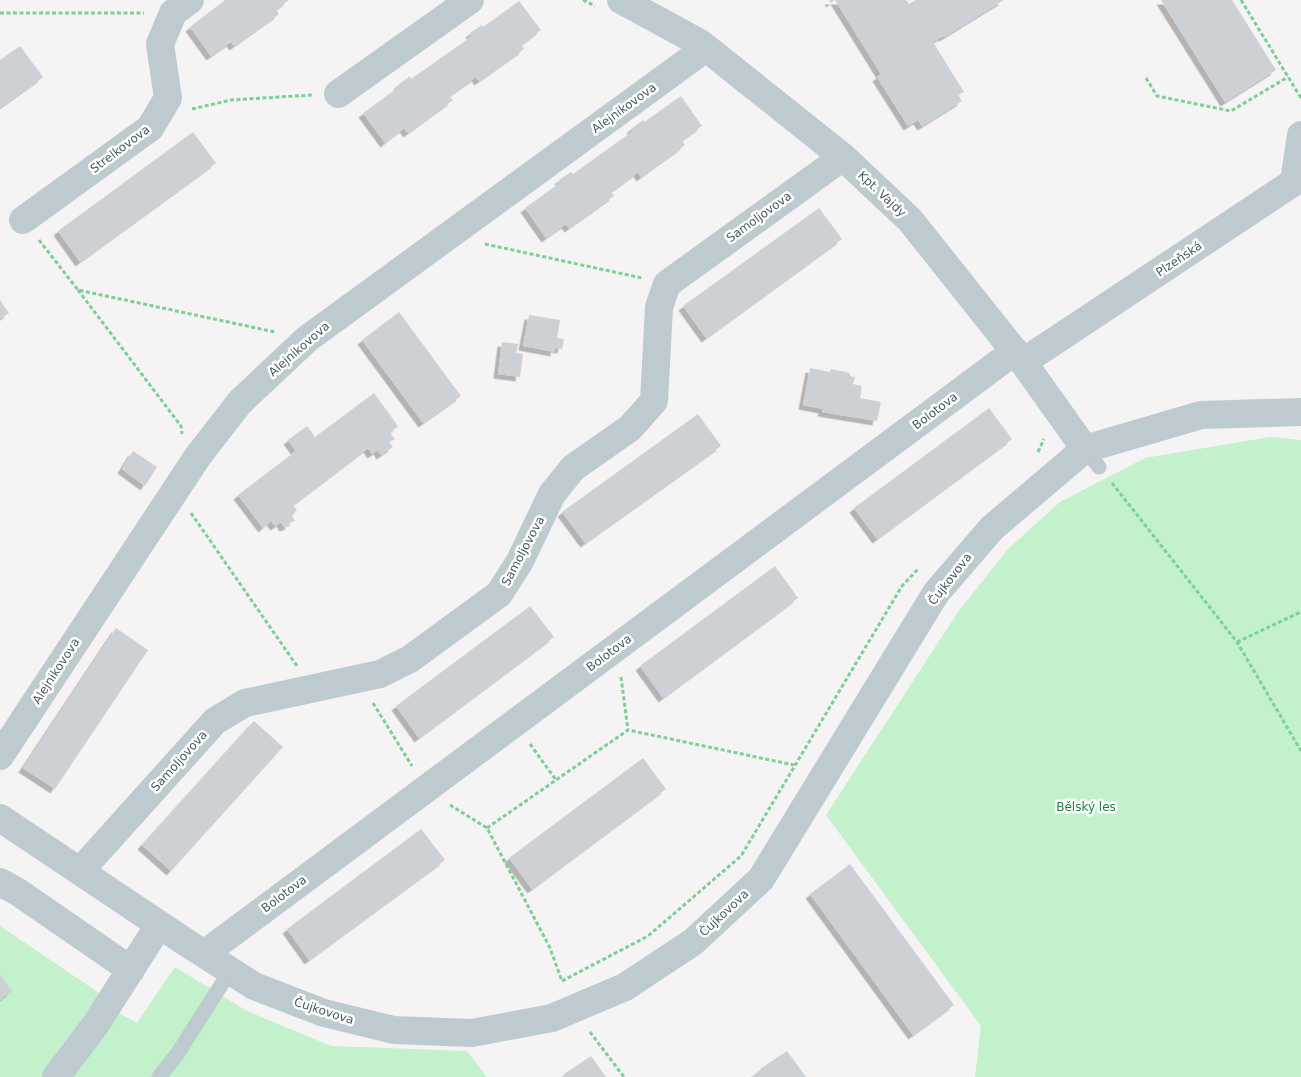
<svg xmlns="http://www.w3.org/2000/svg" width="1301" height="1077" font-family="'DejaVu Sans',sans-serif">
  <defs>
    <filter id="shadow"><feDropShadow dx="-4.5" dy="4.5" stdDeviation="0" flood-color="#0004"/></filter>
  </defs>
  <rect width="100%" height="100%" fill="#f5f3f3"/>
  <path fill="#c2f1cc" d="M1270,437L1301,440V1077H975L981,1026L826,815L958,612L1008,549L1060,502L1145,458Z
    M0,926L111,1001L56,1077H0Z
    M175,967L247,1011L331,1046L467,1051L487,1077H62L113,1010L137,1023Z"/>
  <path fill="#cdd1d5" filter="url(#shadow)" d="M225,0H289L276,10L279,14L234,46L231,42L211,56L190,27Z
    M829,0H906L909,4L916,0H1004L944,37L943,36L933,42L964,92L958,95L962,101L922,126L918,120L908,126L877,77L881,74L835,0L831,3Z
    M1161,0H1232L1276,70L1225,102Z
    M519,1L541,30L521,45L524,49L479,81L476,77L449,96L453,100L408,133L404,128L385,143L363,113L399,87L398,85L410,76L411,79L472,36L470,33L482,25L483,27Z
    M20,46L43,77L0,108V60Z
    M681,96L702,126L682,140L685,145L641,177L638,172L611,192L614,196L569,228L566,224L546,238L525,208L561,182L559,180L571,172L573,174L633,131L631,129L643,120L644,122Z
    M193,132L216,163L80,262L58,231Z
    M819,208L842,239L706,338L683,306Z
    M0,300L9,313L0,319Z
    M399,312L461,396L423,423L362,340Z
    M529,315L560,320L557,338L564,339L562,349L555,348V352L523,346Z
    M502,342L518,344L516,353L523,354L520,377L498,374Z
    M810,368L830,372L831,369L850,373V376L855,377L853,384L862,386L860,398L881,402L877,421L822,412L823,409L803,405Z
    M374,393L398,426L390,433L395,439L389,442L393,447L381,455L378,450L372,454L368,448L293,505L297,510L292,516L295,521L289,523L290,525L284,527L281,522L275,526L271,521L263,528L238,495L296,451L288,440L307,426L315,437Z
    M989,408L1012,439L877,539L854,508Z
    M698,414L721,446L585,543L562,512Z
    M133,451L157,467L145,486L122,469Z
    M775,566L798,598L663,698L640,666Z
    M530,606L554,637L419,738L396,706Z
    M116,628L148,650L55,789L23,768Z
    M254,721L283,747L171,871L142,845Z
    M643,758L666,789L532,889L509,858Z
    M421,829L445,860L309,960L287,929Z
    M850,864L954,1005L913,1035L810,894Z
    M0,974L12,991L0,1000Z
    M787,1051L806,1077H751L761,1070L760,1069Z
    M591,1056L606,1077H563L564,1074Z"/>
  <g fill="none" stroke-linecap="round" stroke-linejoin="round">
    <path stroke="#79d195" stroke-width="3" stroke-dasharray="4 2.5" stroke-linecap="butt" d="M583,0L595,6
      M1241,0L1301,98
      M0,13H144
      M1146,78L1157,96L1231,111L1288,77
      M192,109L231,100L312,95
      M39,240L78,290L275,332
      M485,244L642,278
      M78,290L181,426L182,434
      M1038,452L1044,439
      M1112,483L1237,642L1301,751
      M191,513L297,666
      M1237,642L1301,612
      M621,677L628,730
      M373,703L412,766
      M530,744L556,780
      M450,805L487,828L550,948L562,981
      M487,828L628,730L794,765
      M562,981L648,936L741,856L902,586L918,569
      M590,1032L624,1077"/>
    <path stroke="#bdcacf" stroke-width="15" d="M1085,449L1099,467
      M159,1077L178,1053L230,971"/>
    <path stroke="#bdcacf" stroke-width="28" d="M621,0L700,43L843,157L910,220L1023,362L1085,449
      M338,94L470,0
      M23,220L150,128L168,98L160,44L173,13L190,0
      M1023,362L1294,182L1301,135
      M0,756L198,456L240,402L307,339L706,48
      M0,818L187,943L254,986L324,1013L394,1030L472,1033L552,1018L625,987L693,942L761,879L936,593L992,528L1085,449L1201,415L1301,412
      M80,871L215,721L245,703L380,674L410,659L499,594L520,561L552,494L573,468L630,428L654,401L659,307L667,284L843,157
      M0,882L18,892L131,970
      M204,954L1015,351
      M56,1077L96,1024L159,925"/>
  </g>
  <g text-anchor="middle" stroke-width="5" stroke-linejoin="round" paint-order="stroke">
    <g font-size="12" fill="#495a61" stroke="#fff">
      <text transform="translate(624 108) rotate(-36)" y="4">Alejnikovova</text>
      <text transform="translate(120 149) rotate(-37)" y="4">Strelkovova</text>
      <text transform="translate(882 194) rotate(43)" y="4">Kpt. Vajdy</text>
      <text transform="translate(759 217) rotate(-36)" y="4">Samoljovova</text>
      <text transform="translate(1179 259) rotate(-34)" y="4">Plzeňská</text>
      <text transform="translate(299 349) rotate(-41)" y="4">Alejnikovova</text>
      <text transform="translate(935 411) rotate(-37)" y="4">Bolotova</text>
      <text transform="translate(523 551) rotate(-62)" y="4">Samoljovova</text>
      <text transform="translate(950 579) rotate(-52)" y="4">Čujkovova</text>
      <text transform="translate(609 653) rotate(-37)" y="4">Bolotova</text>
      <text transform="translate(56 671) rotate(-57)" y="4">Alejnikovova</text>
      <text transform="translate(179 761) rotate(-48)" y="4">Samoljovova</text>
      <text transform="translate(284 894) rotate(-37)" y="4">Bolotova</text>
      <text transform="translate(724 913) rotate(-43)" y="4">Čujkovova</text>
      <text transform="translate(324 1011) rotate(18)" y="4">Čujkovova</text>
    </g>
    <g font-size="12" fill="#168639" stroke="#fff">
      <text x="1086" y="811">Bělský les</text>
    </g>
  </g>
</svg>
